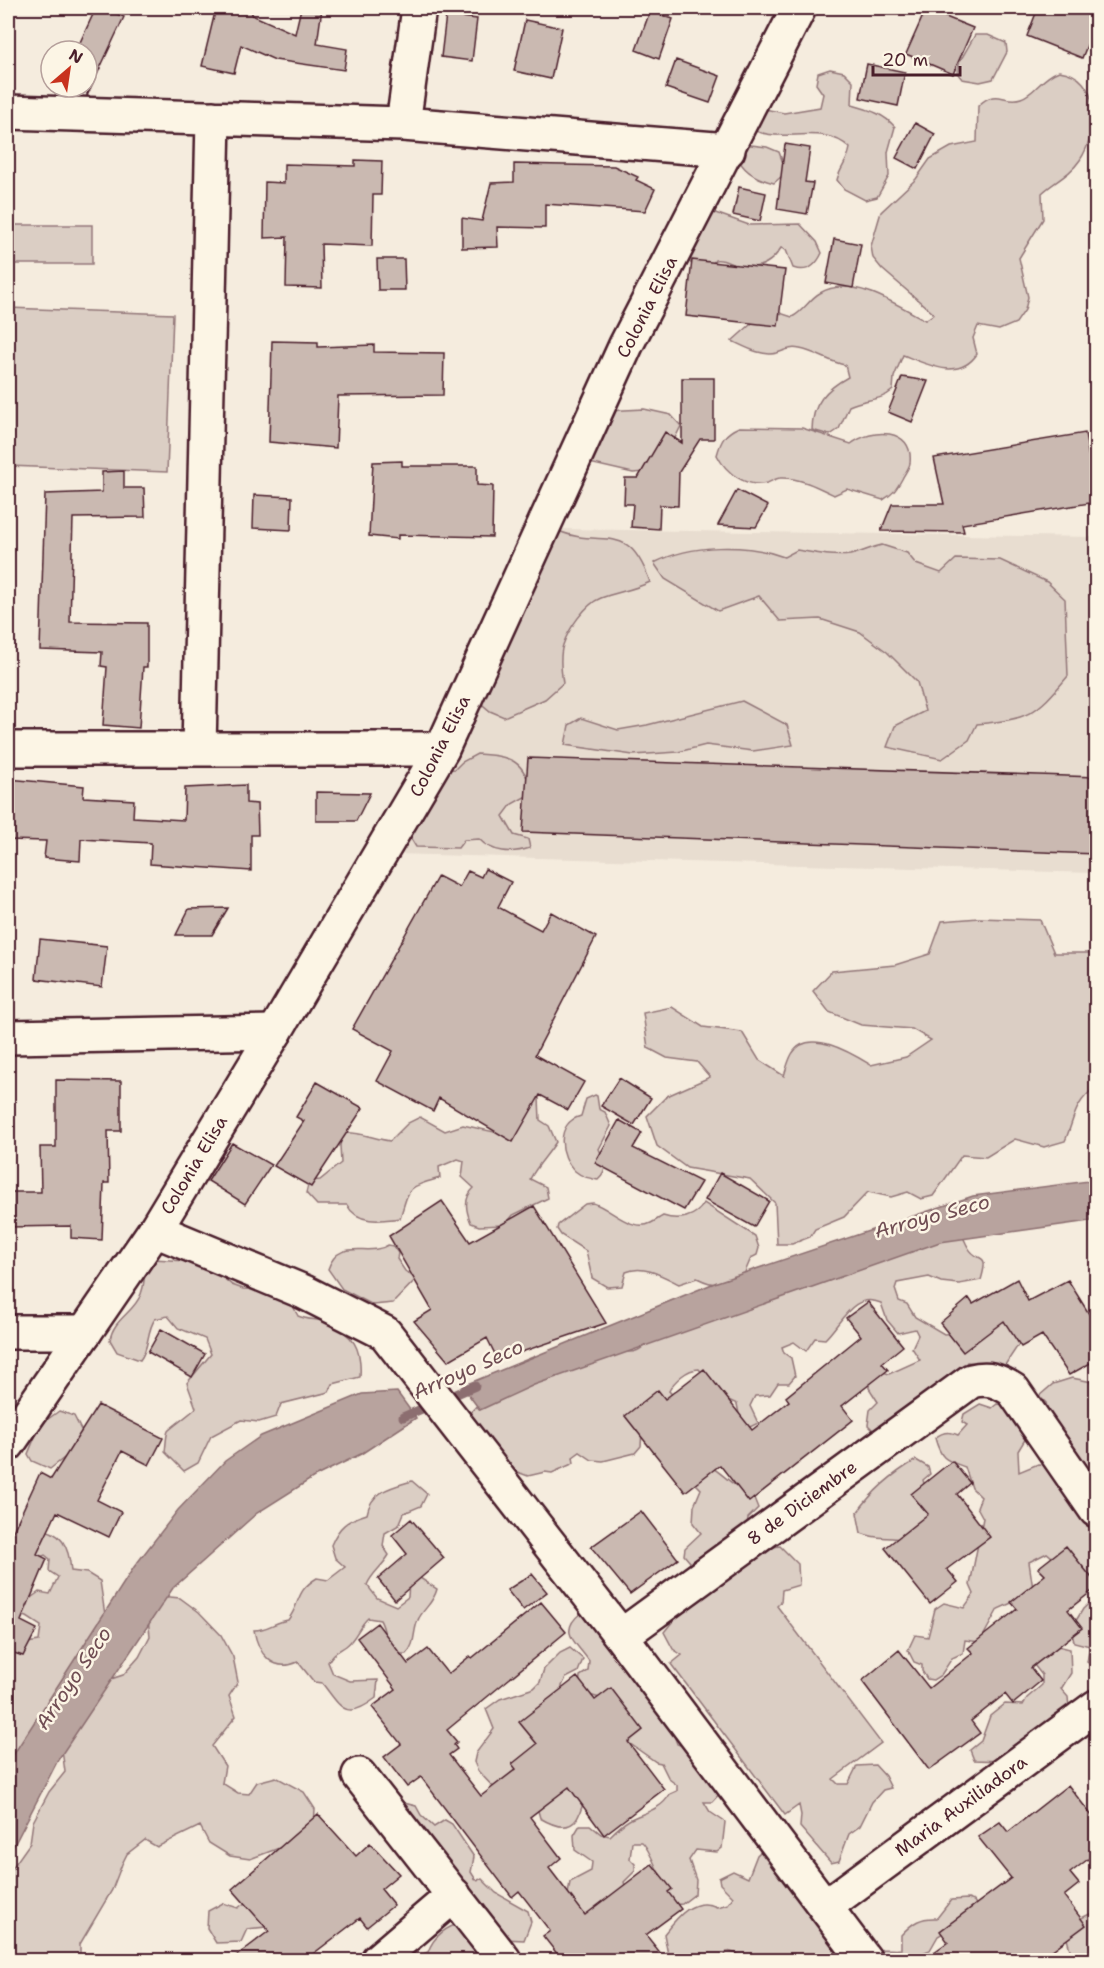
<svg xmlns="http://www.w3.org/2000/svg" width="1104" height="1968" font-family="'Shantell Sans',sans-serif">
  <rect width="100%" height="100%" fill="#f5ecde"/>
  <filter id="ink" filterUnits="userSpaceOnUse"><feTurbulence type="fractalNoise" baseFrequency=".0167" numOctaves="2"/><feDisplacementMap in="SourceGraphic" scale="12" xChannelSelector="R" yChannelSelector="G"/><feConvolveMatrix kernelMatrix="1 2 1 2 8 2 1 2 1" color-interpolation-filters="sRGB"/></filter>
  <g filter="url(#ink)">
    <path fill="#e8ddd0" d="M562,529L1096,537V873L393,854Z"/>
    <path fill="#dbcec4" stroke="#927678" stroke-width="1.5" d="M975,35H988L1006,43L1007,52L993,79L980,82L962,79L958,74L959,63Z
      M830,69L844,72L853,81L852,105C869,110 883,113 895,127L888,152L889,176L877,197L865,200L844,189L837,180C840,168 848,161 850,148C820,120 777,148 746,126L760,108L784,113L820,107L823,94L816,84L818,73Z
      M1059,71C1102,76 1099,131 1080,160C1069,176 1055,181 1042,193L1043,219L1019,258L1028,297L1025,310L1016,323L999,330L978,326L973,338L977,354C959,381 928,365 903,355L894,377L893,390C880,402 865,398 849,406L839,429L830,435L812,430C812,404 826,389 848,377L845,365C829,362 816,352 800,349C790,347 786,350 777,353C762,357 745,347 732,341L768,309L792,317C804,311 809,299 820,293C851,274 898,305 925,320L934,314L882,269L873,258L871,246L881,212L916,179L930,159L951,147L977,142L978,106C997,87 1004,104 1021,98C1036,93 1040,78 1059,71Z
      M743,144L767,147L779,152L783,163V175L774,183C757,179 743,172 737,156Z
      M707,210L749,225L800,224L817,242L822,253C816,266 807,273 793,268L786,250L781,248C770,266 754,271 734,265C727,262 723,259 715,260L712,265L693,266L686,257Z
      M10,225H92V264H10Z
      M8,308L173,314L167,472L8,466Z
      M644,409L671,415L681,426L675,438L657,453L644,472L633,473L585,462L605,411Z
      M739,427L802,428L851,444C871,428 914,427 910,463C909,469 904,474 902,479C896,490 893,494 883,500L847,489L834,495C818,487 799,477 780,478C776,478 771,482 767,483C746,488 726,473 717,455C721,440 725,433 739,427Z
      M552,528C602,553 626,515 650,582C634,590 617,592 601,598C585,604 568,630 563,645C559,657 561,671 563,683L545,699L504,717L490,711L477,700Z
      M882,545L907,553L916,564L941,573L956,559L1000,560L1047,582L1065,599L1068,676C1035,716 1028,719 977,724L969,740L942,759L887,747L895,726L925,711L917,682L887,652L860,632L820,619L780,621L759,596L718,611L665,579L654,563C691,544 746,543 784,557L797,550C814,553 832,557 850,555C861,553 871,547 882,545Z
      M742,701L787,725L793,745L753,751L706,745L678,752L633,755L565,745L569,725L581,718L618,730L647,725Z
      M477,754C510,756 524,759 532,793L512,804L503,816L514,835L528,839L530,848C512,854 492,853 479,839L464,840L458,848L416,847L408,834L444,770L455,769L462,762Z
      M979,918L1040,920L1054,953H1096V1087C1074,1103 1075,1117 1065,1141L1044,1147L1015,1139L986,1157L962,1155L933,1196L921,1199L908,1192L891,1197L868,1192L844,1217L815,1229L810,1237L792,1244H777L775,1203L750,1179L687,1168L657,1146L647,1116L667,1096L710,1077L697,1062L667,1058L648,1048L643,1013L672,1007L703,1027L742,1032L759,1060L784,1076C786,1070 788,1061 792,1054C808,1026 853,1054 871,1065L906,1057L931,1040L912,1029L861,1025L829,1012L813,991L832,971L895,965L930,954L942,921Z
      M527,1091L539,1098L540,1120L549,1126L556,1142C547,1156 538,1164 530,1179L546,1187L548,1198L513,1215L505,1225L479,1226L471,1223C466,1211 463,1198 474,1188L462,1177L464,1161L458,1159L439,1167L440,1178C406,1188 410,1186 400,1218C380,1221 357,1224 347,1205H317L306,1193L309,1181L320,1180L341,1163L340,1145L343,1133C359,1131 373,1139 390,1141L408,1123L420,1117L445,1131L463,1125L494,1132Z
      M595,1095L597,1096L599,1109L605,1112L611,1126L599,1149C605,1161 609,1170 598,1180C589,1178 582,1177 575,1171C559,1156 555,1123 581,1116L586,1099Z
      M593,1203C610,1208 632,1233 651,1223C655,1221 659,1218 663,1216C678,1221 696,1218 704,1203L755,1236L759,1248L757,1255L751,1258L743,1277C726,1286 715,1287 697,1278L679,1284C663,1276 643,1264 626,1272L622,1286L607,1287L592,1278L586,1251L561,1235L557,1229L558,1225L585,1204Z
      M961,1233C964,1238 965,1242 968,1247C978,1265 990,1249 981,1280L959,1284L941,1282L929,1277L897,1283L895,1289L899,1301L907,1304L915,1317L944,1334L955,1333L988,1310L1025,1335L1005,1365L967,1362L958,1373L948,1377L922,1400L907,1406L875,1432L868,1425L870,1410L878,1402L869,1388V1378L877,1370L889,1374L920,1360L912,1348L918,1335L915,1329L898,1333L887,1320L881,1303C853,1291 842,1323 825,1339L815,1338L806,1351L794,1342L782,1347L784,1353L791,1358L795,1376L789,1383H778L770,1395L755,1396L750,1406L758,1423L746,1429L740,1419L737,1404L720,1396L699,1369C687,1369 674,1381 669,1391L682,1405L642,1431L641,1446L635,1453L603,1461L592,1460L580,1452L573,1457L574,1463L552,1473L545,1472L528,1476L509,1469L479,1435L469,1414L482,1400L621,1351C637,1355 642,1348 653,1338Z
      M388,1245L393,1246L398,1253L397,1259L405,1271L416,1279L393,1303L373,1305L342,1289L328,1269C339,1236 369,1258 388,1245Z
      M153,1259L187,1261L216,1272L232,1285L243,1289L266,1290L289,1298L298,1316C307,1320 317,1319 326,1322C354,1334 362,1348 360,1377L333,1384L329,1392L281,1404L276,1417L259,1422L241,1420L211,1436L198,1463L184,1471L165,1452C166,1445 166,1436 168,1431C169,1429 190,1414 196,1408L187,1383L211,1354L205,1339L178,1328L168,1316L155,1319C146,1332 150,1347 140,1360L117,1352L110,1340C113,1319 134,1313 141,1294C147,1279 140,1276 153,1259Z
      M1072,1378L1092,1382L1096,1397V1493L1070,1453L1069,1440L1054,1436L1046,1403L1039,1396L1053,1384Z
      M980,1404L992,1408L997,1404L1010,1405L1029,1433L1018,1451L1019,1472L1038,1464L1059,1466L1096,1519V1594L1047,1553L1029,1562L1033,1589L1016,1601L998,1609L980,1642L965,1640L963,1653L952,1658L941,1675L933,1680L927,1679L922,1671V1665L914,1662L908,1650L915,1635L928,1637L935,1609L944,1603L964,1608L974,1594L970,1585L983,1518L977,1507L981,1497L972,1488L965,1467C946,1460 941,1460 935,1438C942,1432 950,1431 958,1435L967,1425L962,1422L964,1414Z
      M59,1411L74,1416L83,1434L78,1447L50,1469L32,1461L28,1454L40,1425Z
      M916,1460L928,1467L930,1474L923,1480L933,1515L905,1540C889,1536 877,1540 861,1533L857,1513C873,1490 892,1474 916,1460Z
      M708,1465C726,1475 731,1487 752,1493L758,1508L748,1518L746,1531L695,1568L684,1555L685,1548L701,1533L693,1523L694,1506L701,1489L692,1480Z
      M412,1481L427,1494L421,1506L404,1513L399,1525L385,1533L383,1546L389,1555C382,1567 372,1573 367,1585L377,1598L396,1606L408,1597L409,1582L417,1576L437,1589C434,1602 425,1607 419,1618C412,1630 417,1643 406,1654H393C383,1643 387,1632 380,1620L368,1618C359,1626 355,1640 346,1646C337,1652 334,1652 328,1662L333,1674L350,1681L378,1680L376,1698C345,1722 341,1707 322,1683L314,1682L298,1662C273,1673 258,1654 254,1630C268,1630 274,1622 288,1620C301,1603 295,1591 317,1578L328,1580L345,1567L335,1558L331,1545C339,1526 347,1520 367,1514C371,1491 392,1487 412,1481Z
      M36,1528C62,1531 69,1546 71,1571L87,1573L100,1581L106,1622L8,1780V1646L39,1641L41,1626L27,1617L8,1612V1592L32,1597L39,1592L50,1594L58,1577L49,1571L50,1559L45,1555L38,1558L29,1553Z
      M780,1546L798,1564L799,1585L782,1590L781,1602L777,1606L881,1743L833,1779L838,1784H848L857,1766L875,1765L885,1776L891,1788L883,1790L872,1802L860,1826L849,1834L839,1861L831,1863L800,1827L801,1815L799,1805L785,1815L671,1664L682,1655L673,1649L664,1632L682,1610L705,1596L717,1571L758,1549Z
      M160,1596L180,1598L199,1612L221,1635L233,1657L238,1682L229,1696L236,1716L212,1746L225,1766L222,1783L238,1793L249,1794L257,1782L276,1777L304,1792L315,1809L314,1826L303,1839L250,1859L230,1856L209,1843L200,1826L157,1847L145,1840L127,1854L122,1864L112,1890L80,1944V1960H8V1874L30,1843L33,1822L49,1792L65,1772L61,1742L105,1681L123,1675L139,1657L150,1636L148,1618Z
      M1096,1597V1667L1087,1662L1090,1646L1074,1642L1071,1629L1083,1609Z
      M581,1613H588L679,1732L675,1738L677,1744L694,1750L723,1790L712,1802H704L710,1812L725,1822L722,1848L717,1852L696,1850L689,1860L696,1880L695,1894L682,1904L672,1905C666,1891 650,1848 642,1842H632L630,1859L635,1864V1871L624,1882L627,1893L591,1919L567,1901L570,1882L591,1871L592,1862L575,1850L574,1835L580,1825H590L601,1834L610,1836C616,1830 622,1824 629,1820C645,1812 661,1810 670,1794L677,1791V1785L669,1779L661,1763L656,1762L629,1743L603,1699L586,1694L579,1689L580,1676L588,1671L589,1661C577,1643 557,1632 581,1613Z
      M1050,1644L1070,1649L1071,1673L1061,1689L1068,1697L1069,1708L1003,1761L974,1760L970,1750L981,1741L990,1716L1005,1704L1023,1705L1027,1698L1042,1685V1675L1034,1665Z
      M570,1648L583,1659L578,1672L566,1678L562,1686V1779L584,1802C581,1808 580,1815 576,1820C567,1832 550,1824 540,1818L537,1807L500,1794L478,1771L474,1762L476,1753L494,1729L486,1709L500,1699L534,1688L540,1682L544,1669L560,1653Z
      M404,1803L416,1806L421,1815L434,1827L445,1820L452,1824L474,1857L471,1872L476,1880L482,1879L496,1893L528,1911L531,1922L524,1940L503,1939L400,1809Z
      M768,1845L849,1960H744L738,1954L727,1951L723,1960H669L664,1934C678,1916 694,1896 717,1907L728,1904L733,1897L720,1884L719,1878L733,1871L748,1878L757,1855Z
      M258,1893L266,1927L247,1929L241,1942L216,1943L207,1928L208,1911L223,1903L238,1908Z
      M968,1899L974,1901L980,1911L938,1936L930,1950L905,1960H877L874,1953C884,1946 891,1951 901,1949V1935C913,1922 921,1917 937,1918L951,1900Z
      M1096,1911V1960H1073L1065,1932L1075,1921Z
      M465,1922L479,1952L472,1960H409L428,1952C434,1935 447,1926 465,1922Z"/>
    <path fill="#b8a39e" stroke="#8c6e70" stroke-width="1.5" d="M1096,1180V1220L940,1242L534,1385L480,1410L462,1386L717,1282L973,1196Z
      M397,1392L416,1418L361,1454L314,1477L257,1513L173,1588L58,1760L8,1857V1763L134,1567L178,1510L225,1461L261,1436L362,1394Z"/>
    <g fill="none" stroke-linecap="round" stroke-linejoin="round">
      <path stroke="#8c6e70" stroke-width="9" d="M403,1417L475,1386"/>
    </g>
    <path fill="#cab9b1" stroke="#4a1f2b" stroke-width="1.5" d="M96,8H103L124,17L87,96V51H76Z
      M216,8H252V15L295,34L301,8H322L317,44L347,49L344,70L275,60L241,45L234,73L202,66Z
      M1038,8H1092L1088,16L1096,19V23L1082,58L1027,36Z
      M926,9L973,28L953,74L906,54Z
      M650,11L673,19L659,59L636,50Z
      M446,15L477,19L472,61L441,57Z
      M525,20L562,28L551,79L514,71Z
      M676,60L720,76L710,103L666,88Z
      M867,64L905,72L898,106L860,98Z
      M915,123L935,134L917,169L896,158Z
      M785,144L810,148L805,182L813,183L807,214L777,209Z
      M355,160L382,161L381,195H373L372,246L321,244L322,288L286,287L287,237L264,238L265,182L284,183V164L355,166Z
      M514,164L614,166L638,177L636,180L655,189L645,211L545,204V228L497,227L498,247L462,248V218L482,221L491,183L514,182Z
      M739,187L766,193L760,221L733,215Z
      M834,239L861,244L853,288L826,283Z
      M377,259H404L405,290H378Z
      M692,260L785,270L778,326L686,316Z
      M272,341L318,342V347L374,345V352L444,353L443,395L338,396L336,448L269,442Z
      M902,377L928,381L912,422L888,412Z
      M682,378H714V439H700L679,472L678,506L660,505L659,529L631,527L633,504H624L625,478H638L665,432L682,443Z
      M1085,433L1096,502L962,524L964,532L881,531L892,504H944L934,458Z
      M402,461V466H477V485L493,486L492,537L398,535V539L369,536L373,462Z
      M124,471V488H144L145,517L73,518L70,622L147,623V667H143L139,728L103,725L107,667L101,666L102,652L40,650L45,494L102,492V472Z
      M737,490L768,506L756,527L718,525Z
      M254,495L292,497L291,530L253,528Z
      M528,758L1096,777V854L523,832Z
      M8,779L84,786L83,797L134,800L133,817L184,820L185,788L246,785V803L257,804L258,835H251V871L150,864L151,843L81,839L80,861L44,858L46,841L8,840Z
      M316,792L370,793L356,821H316Z
      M485,869L511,882L498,907L541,930L551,912L596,937L535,1055L584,1082L568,1110L540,1095L513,1142L439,1098L433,1111L377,1081L393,1051L352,1029L438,876L459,887L468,871L481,877Z
      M228,908L212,935H176L189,909Z
      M40,939L107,946L102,987L36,979Z
      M619,1078L651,1098L634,1125L601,1106Z
      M56,1080L121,1081V1131H108L109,1183H104L102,1240L71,1238V1226L8,1227V1192H41L40,1147H56Z
      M317,1082L363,1108L311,1187L274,1166L304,1121L296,1117Z
      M619,1120L642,1133L633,1148L701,1182L684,1210L595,1163Z
      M232,1143L271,1165L245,1204L208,1181Z
      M720,1173L769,1201L754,1227L705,1200Z
      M442,1201L470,1242L534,1206L606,1323L498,1360L487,1338L448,1361L414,1321L432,1310L389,1236Z
      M1017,1279L1028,1301L1068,1280L1096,1325V1360L1069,1375L1042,1335L1021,1347L1004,1321L963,1352L940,1323L969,1298L973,1304Z
      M868,1302L903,1346L882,1363L888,1370L842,1406L853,1420L749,1502L720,1465L685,1492L625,1416L658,1390L665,1399L704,1369L752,1430L789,1401L786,1397L861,1336L846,1318Z
      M161,1329L205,1354L192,1377L148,1352Z
      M98,1405L163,1438L149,1465L122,1451L97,1500L121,1512L109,1537L57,1512L37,1554L47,1559L21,1621L37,1629L23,1656L8,1651V1542L40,1473L51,1479Z
      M952,1461L970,1483L957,1494L990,1537L947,1569L958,1582L930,1604L885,1548L928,1514L911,1494Z
      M641,1511L678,1559L630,1594L591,1547Z
      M411,1519L444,1558L395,1600L378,1579L407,1554L392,1535Z
      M1066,1546L1096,1583V1588L1068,1610L1082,1628L1031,1668L1041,1681L1013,1704L1005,1694L971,1721L980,1733L929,1770L862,1681L899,1650L929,1688L973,1653L968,1648L1017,1609L1011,1602L1045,1575L1038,1568Z
      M532,1574L547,1592L523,1610L507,1590Z
      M541,1602L566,1632L447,1730L457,1742L454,1745L457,1749L449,1755L481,1796L516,1769L512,1764L537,1744L519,1722L577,1677L595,1700L611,1688L643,1730L628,1742L664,1789L604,1835L569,1787L530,1817L561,1858L549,1868L585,1915L652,1864L672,1889L668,1892L681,1909L646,1935L666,1960H562L543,1936L550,1931L519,1891L512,1897L421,1777L407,1787L384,1757L401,1744L372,1707L396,1689L357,1638L377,1623L408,1664L428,1649L448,1674L470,1656L472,1658Z
      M1068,1785L1096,1821V1853L1070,1873L1079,1884L1064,1896L1086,1925L1039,1960H923L948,1942L940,1931L1011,1878L978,1837L1000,1822L1008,1832Z
      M318,1814L356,1856L370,1843L399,1874L381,1889L394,1905L367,1927L360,1918L305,1960H231L269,1931L232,1889Z"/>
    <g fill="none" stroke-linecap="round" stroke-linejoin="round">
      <defs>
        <path id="street" d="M8,112L403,124L728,150
          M403,124L419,8
          M8,749H442
          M199,749L213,118
          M8,1037L275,1032
          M155,1230L304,1292L385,1333L621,1636L865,1960
          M8,1332H85
          M621,1636L971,1381C989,1377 997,1380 1013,1390L1096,1510
          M359,1775L504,1960
          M826,1906L1096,1707
          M378,1960L454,1895"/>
        <path id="secondary" d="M8,1444L155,1230L275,1032L442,749L626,345L799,8"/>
      </defs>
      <use href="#street" stroke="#4a1f2b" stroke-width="38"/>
      <use href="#secondary" stroke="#4a1f2b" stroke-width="38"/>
      <use href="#street" stroke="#fcf5e5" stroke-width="33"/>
      <use href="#secondary" stroke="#fcf5e5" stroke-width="33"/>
    </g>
  </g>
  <g text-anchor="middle" stroke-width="5" stroke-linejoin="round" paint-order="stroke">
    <g font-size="18" fill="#4a1f2b" stroke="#fcf5e5">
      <text transform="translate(647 307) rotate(-63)" y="6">Colonia Elisa</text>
      <text transform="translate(440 746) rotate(-63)" y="6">Colonia Elisa</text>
      <text transform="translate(194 1165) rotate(-59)" y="6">Colonia Elisa</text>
      <text transform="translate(802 1503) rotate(-36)" y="6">8 de Diciembre</text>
      <text transform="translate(961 1806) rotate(-36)" y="6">Maria Auxiliadora</text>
    </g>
    <g font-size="20" font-style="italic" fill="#704d53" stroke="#fcf5e5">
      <text transform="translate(932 1216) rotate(-15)" y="7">Arroyo Seco</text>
      <text transform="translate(468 1369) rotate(-24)" y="7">Arroyo Seco</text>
      <text transform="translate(73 1678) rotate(-56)" y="7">Arroyo Seco</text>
    </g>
  </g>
  <rect width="1104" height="1968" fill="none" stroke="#fcf5e5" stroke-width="30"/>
  <rect x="15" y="15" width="1074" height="1938" fill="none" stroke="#4a1f2b" stroke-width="2" filter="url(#ink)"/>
  <g transform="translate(69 69) rotate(29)"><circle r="28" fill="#fcf5e5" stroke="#b59f9b" stroke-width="1.5"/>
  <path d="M0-4.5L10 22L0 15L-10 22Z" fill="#c8321e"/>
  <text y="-9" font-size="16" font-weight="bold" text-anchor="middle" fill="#4a1f2b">N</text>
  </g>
  <path d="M873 66v9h87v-9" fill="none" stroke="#4a1f2b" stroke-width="3"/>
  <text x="882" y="66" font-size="18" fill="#4a1f2b" stroke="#fcf5e5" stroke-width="4.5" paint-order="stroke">20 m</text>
</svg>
